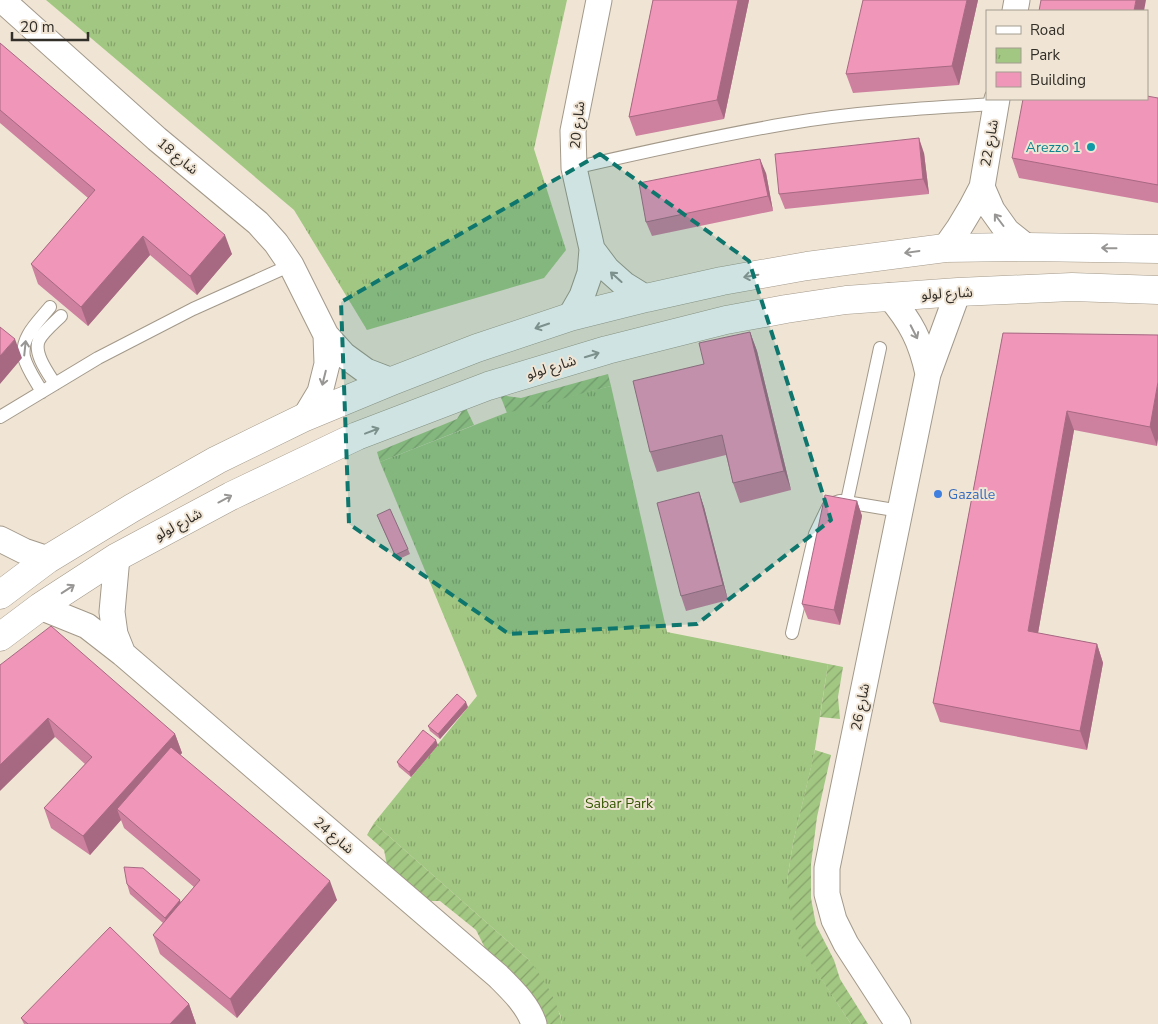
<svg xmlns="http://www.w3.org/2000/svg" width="1158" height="1024" font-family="'Nunito Sans','Noto Sans Arabic',sans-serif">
  <defs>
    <pattern id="park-tufts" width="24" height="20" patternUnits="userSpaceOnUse" patternTransform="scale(1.25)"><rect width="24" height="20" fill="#a2c782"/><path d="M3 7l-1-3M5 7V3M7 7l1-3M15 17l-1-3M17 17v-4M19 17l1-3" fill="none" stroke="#85a26a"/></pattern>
    <pattern id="garden-furrows" width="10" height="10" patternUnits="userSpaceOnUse" patternTransform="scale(1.25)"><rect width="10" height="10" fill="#a2c782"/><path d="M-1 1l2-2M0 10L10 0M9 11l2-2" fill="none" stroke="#85a26a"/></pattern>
  </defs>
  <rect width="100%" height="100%" fill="#f0e5d5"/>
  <path fill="url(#park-tufts)" d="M46,0H567L534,149L566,250L544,278L367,330L294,210Z
    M611,386L667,632L828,664L814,755L793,843L787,881L802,949L851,1024H562L560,1014L529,960L374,823L477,696L380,462L513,410Z"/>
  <path fill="url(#garden-furrows)" d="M608,374L611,386L507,413L500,395L521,398Z
    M465,406L474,425L380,462L377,452L457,419Z
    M828,664L843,667L838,697L840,719L820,717Z
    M815,750L831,755L817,817L811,864V898L816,925L834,960L840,979L868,1024H851L802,950L791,914L787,881L793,843Z
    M374,823L529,960C544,980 557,998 562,1024H540L487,952L476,930L440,901H430L387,865L384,850L367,835Z"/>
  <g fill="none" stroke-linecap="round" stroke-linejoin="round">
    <defs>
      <path id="service" d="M574,168C644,152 715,136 785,124C855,112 926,108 996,104
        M55,384C48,373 33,353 39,340C43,332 55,322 61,316
        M42,392C36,381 27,369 24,357C20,337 39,321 50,307
        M0,417L98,358L193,309L291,265
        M847,501L880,348
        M792,633L815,534L828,507L834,503L840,501L900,511"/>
      <path id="minor" d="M2,0L157,139L258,223L276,243L291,265L326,335L344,355L366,371L392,381
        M1015,11L1017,0
        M982,187L992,210L1007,231L1027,247
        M945,248L959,228L971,208L982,187L997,99
        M592,249L607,269L625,285L646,298
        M889,296C911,322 921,341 928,374
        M570,317L582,296L590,273L592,249L574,168L573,131L599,0
        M305,417L320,392L327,364L326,335
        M0,539L24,551L48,559
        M117,557L112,612L115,634L123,654
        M40,607L87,626L123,654L498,976C512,990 528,1005 534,1024
        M898,1024L846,944L834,920L827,894V868L928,374L958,292"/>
      <path id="tertiary" d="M0,595L48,559L132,508L217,460L305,417L392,381L477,348L570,317L646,298L722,281L807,266L945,248L1027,247L1158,249
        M0,637L40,607L117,557L231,496L357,436L488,386L607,350L726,320L786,309L846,300L958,292L1072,287L1158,290"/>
    </defs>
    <use href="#service" stroke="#a3998a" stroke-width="14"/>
    <use href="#minor" stroke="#a3998a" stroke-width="27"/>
    <use href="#tertiary" stroke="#a3998a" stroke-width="29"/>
    <use href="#service" stroke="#fff" stroke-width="12"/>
    <use href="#minor" stroke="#fff" stroke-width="25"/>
    <use href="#tertiary" stroke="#fff" stroke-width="28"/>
  </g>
  <path fill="#ce819f" d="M653,0H749L724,119L636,136L629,117Z
    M978,0L959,85L853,93L846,74Z
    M0,43L232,254L197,295L150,255L88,326L38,284L31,264L88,198L0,123Z
    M1158,98V203L1019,178L1012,158Z
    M924,153L929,194L785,209L779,194Z
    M766,173L773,211L652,236L646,222Z
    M750,332L757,351L791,490L740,503L733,483L726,455L657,472L650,452L704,364Z
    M1003,333L1158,335L1157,446L1074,430L1038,633L1097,644L1103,663L1087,750L940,722L933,703Z
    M699,492L704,507L728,600L686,611L681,596Z
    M857,501L862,516L840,625L808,619L802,604Z
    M379,520L408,549L410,554L397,560Z
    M0,665L175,734L182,753L180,755L337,900L237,1018L160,954L153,935L163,923L130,894L127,884L180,900V903L194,887L124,828L121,820L90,855L51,828L44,808L85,764L55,737Z
    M468,707L440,739L430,731L428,726Z
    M438,745L411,777L399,767L397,762Z
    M189,1004L196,1024H24L21,1018Z"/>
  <path fill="#a76982" d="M738,0H749L724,119L717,100Z
    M967,0H978L959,85L952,66Z
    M1136,0H1146L1144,11H1134Z
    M919,138L924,153L929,194L923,179Z
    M760,159L766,173L773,211L768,196Z
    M225,235L232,254L197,295L190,276Z
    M143,236L150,255L88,326L81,307Z
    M750,332L757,351L791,490L784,471Z
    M15,339L22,358L0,384V356Z
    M1158,382V439L1157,446L1150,427Z
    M1067,411L1074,430L1035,650L1028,631Z
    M699,492L704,507L728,600L723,585Z
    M857,501L862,516L840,625L834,610Z
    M1097,644L1103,663L1087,750L1080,731Z
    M466,702L468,707L440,739L438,734Z
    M48,718L55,737L0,791V765Z
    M175,734L182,753L125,816L117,809L121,820L90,855L83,836Z
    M436,740L438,745L411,777L409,772Z
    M330,881L337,900L237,1018L230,999Z
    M180,900L183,910L169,928L165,918Z
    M189,1004L196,1024H170Z"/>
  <path fill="#ef96b9" stroke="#a76982" d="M653,0H738L717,100L629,117Z
    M863,0H967L952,66L846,74Z
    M1041,0H1136L1134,11H1039Z
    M0,43L225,235L190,276L143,236L81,307L31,264L95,190L0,110Z
    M1147,96L1158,98V185L1012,158L1023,99H1147Z
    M919,138L923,179L779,194L775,154Z
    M760,159L768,196L646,222L639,183Z
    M0,327L15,339L0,356Z
    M750,332L784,471L733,483L722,435L650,452L633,381L704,364L699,343Z
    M1003,333L1158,335V382L1150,427L1067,411L1028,631L1097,644L1080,731L933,703Z
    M699,492L723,585L681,596L657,503Z
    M825,495L857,501L834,610L802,604Z
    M390,509L408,549L395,555L377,515Z
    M51,626L175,734L83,836L44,808L92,757L48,718L0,765V665Z
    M457,694L466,702L438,734L428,726Z
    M423,730L436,740L409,772L397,762Z
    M171,747L330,881L230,999L153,935L200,880L117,809Z
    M124,867L143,868L180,900L165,918L127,884Z
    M110,927L189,1004L170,1024H28L21,1018Z"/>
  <defs><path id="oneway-shaft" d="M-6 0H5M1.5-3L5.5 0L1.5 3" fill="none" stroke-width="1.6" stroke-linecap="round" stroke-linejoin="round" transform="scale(1.25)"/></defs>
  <g stroke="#989694">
    <use href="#oneway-shaft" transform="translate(999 220) rotate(-127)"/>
    <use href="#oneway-shaft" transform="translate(1109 248) rotate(-179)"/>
    <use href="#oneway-shaft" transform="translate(912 252) rotate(172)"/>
    <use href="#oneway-shaft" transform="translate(751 276) rotate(170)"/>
    <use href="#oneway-shaft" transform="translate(616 277) rotate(-138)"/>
    <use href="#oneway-shaft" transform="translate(542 326) rotate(161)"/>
    <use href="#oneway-shaft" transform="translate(914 332) rotate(63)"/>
    <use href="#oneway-shaft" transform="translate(25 348) rotate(-84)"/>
    <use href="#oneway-shaft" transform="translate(592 355) rotate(-17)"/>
    <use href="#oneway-shaft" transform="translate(324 378) rotate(104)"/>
    <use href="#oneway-shaft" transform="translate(372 431) rotate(-21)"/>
    <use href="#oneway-shaft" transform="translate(225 499) rotate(-28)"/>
    <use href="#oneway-shaft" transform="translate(68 589) rotate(-33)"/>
  </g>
  <path fill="#0f766e" fill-opacity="0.2" stroke="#0f766e" stroke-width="4" stroke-dasharray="10 6" stroke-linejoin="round" d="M600,154L749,261L831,520L697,624L509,634L349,524L341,302Z"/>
  <circle fill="#0f9aa8" stroke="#f0e5d5" stroke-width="2" cx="1091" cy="147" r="5"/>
  <circle fill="#3f7fe0" stroke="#f0e5d5" stroke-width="2" cx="938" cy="494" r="5"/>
  <g text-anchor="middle" stroke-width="4" stroke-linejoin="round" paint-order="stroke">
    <g font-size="14" fill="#322e28" stroke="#f0e5d5">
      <text transform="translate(577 125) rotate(-84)" y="5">شارع 20</text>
      <text transform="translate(989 143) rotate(-80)" y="5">شارع 22</text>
      <text transform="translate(178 156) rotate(40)" y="5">شارع 18</text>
      <text transform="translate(947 293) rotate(-3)" y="5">شارع لولو</text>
      <text transform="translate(551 367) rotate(-17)" y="5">شارع لولو</text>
      <text transform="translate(178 524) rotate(-28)" y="5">شارع لولو</text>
      <text transform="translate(860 707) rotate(-79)" y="5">شارع 26</text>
      <text transform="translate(334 835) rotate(41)" y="5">شارع 24</text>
    </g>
    <g font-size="14" fill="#0d838f" stroke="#f0e5d5" text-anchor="end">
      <text x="1081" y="152">Arezzo 1</text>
    </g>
    <g font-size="14" fill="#366cbe" stroke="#f0e5d5" text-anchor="start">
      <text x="948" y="499">Gazalle</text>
    </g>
    <g font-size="14" fill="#335700" stroke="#f0e5d5">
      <text x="619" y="808">Sabar Park</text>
    </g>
  </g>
  <rect x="986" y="10" width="162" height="90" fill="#f0e5d5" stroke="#a49c90"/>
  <rect x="996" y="26" width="25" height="8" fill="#ffffff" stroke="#a49c90"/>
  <text x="1030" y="35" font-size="15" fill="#322e28">Road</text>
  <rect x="996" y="48" width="25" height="15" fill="url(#park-tufts)" stroke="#a49c90"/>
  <text x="1030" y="60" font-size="15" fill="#322e28">Park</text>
  <rect x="996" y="72" width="25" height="15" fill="#ef96b9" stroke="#a49c90"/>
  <text x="1030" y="85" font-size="15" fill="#322e28">Building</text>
  <path d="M12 32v8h76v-8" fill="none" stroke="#322e28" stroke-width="2.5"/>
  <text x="20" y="32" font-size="15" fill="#322e28" stroke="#f0e5d5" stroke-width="4" paint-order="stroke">20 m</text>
</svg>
